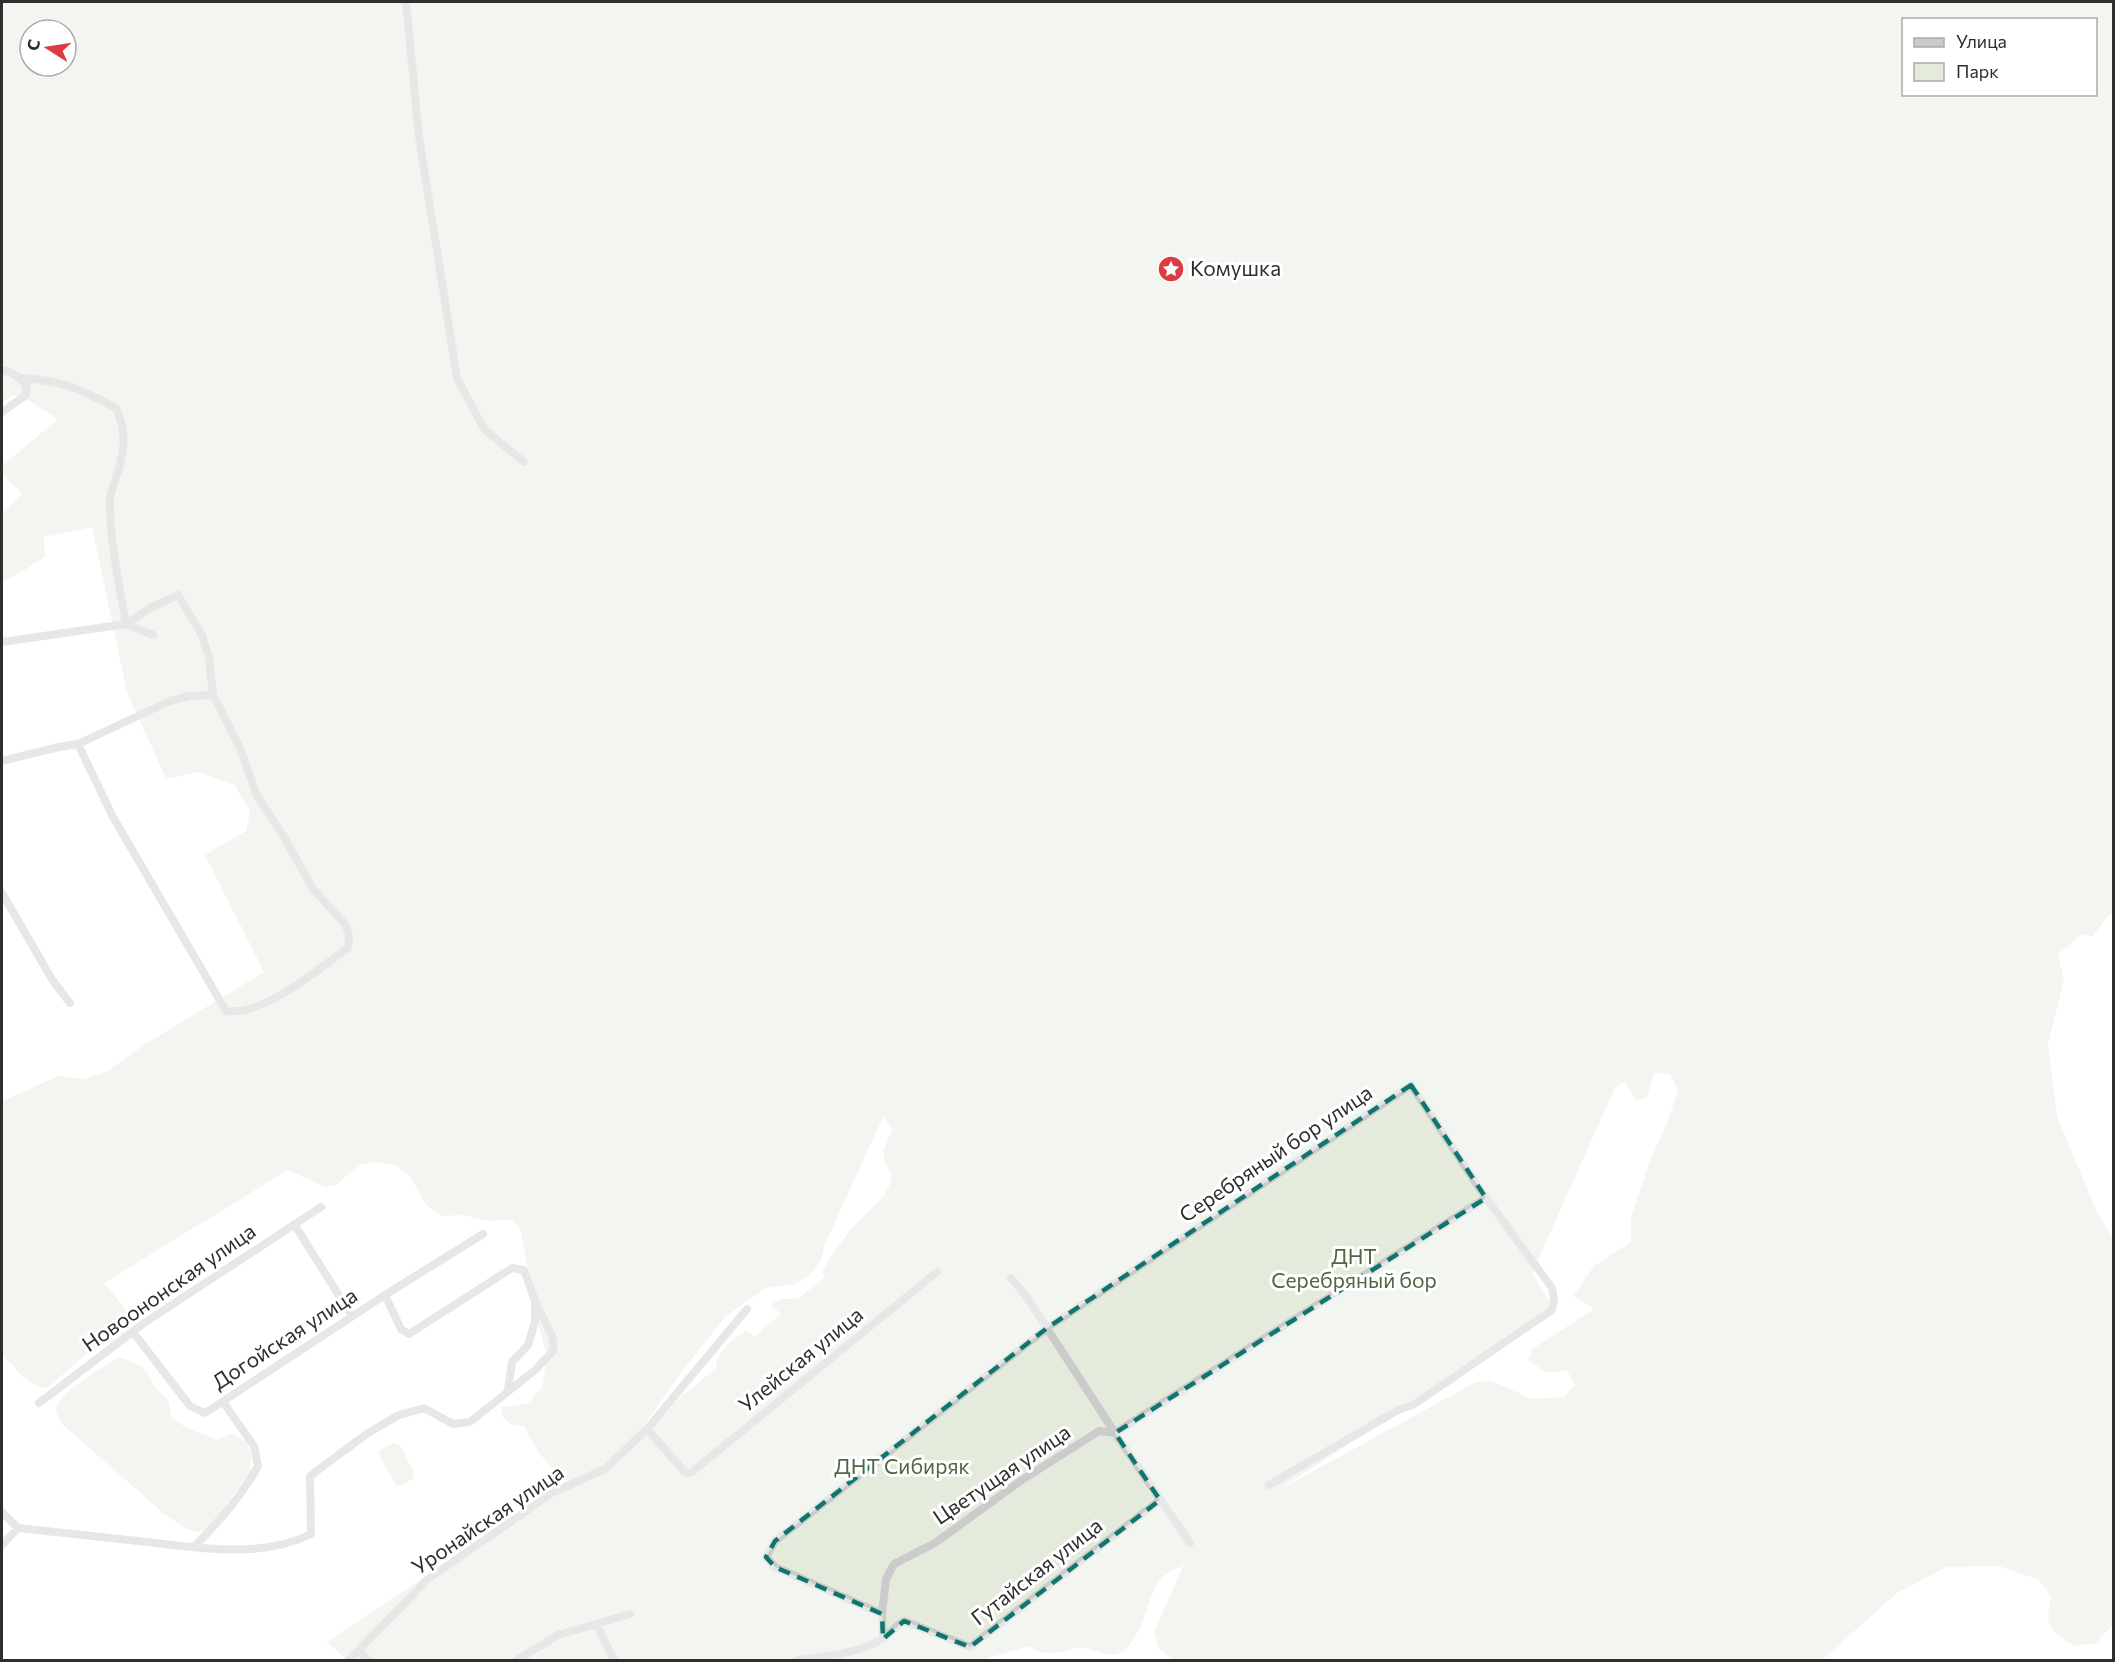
<svg xmlns="http://www.w3.org/2000/svg" width="2115" height="1662" font-family="Commissioner,sans-serif">
  <rect width="100%" height="100%" fill="#fff"/>
  <path fill="#e4ebdd" fill-rule="evenodd" d="M2,2H2113V913L2107,917L2093,936L2081,935L2058,954L2064,979L2048,1044L2057,1116L2098,1215L2113,1237V1625L2096,1643L2075,1646C2048,1629 2045,1628 2051,1596L2039,1580L1999,1566L1947,1567L1897,1593L1822,1660H1173L1159,1649L1154,1632L1184,1564C1176,1569 1162,1575 1158,1582C1147,1600 1141,1641 1122,1652C1106,1661 1093,1646 1078,1648C1060,1651 1045,1659 1029,1646L981,1660H347L327,1642L569,1480H563C548,1464 533,1448 525,1427L510,1424L501,1415L503,1407L527,1404L542,1388L547,1358L539,1327L520,1228L512,1220L490,1221L462,1215L443,1216L426,1205L409,1175L395,1165L374,1162L359,1165L336,1185L325,1187L288,1170L104,1283L133,1318L123,1333L114,1340L86,1354L49,1387C31,1391 14,1366 2,1354V1101L59,1076L84,1079L106,1072L145,1044L264,972L205,855L246,831L250,812L235,785L198,772L166,779L127,692L92,527L44,537L45,557L18,574L2,582V513L22,494L2,473V466L58,419L28,400L14,395L2,402ZM1904,20H2096V94H1904ZM30,30H66V66H30ZM1654,1073L1670,1074L1678,1090L1668,1121L1650,1161L1631,1217V1242L1594,1266L1573,1296L1594,1309L1532,1349L1528,1360L1545,1372L1567,1371L1575,1384L1564,1397L1532,1399L1491,1381L1476,1382L1275,1492L1555,1311L1532,1273L1615,1088L1625,1082L1636,1101L1647,1097ZM883,1117L892,1128C891,1138 881,1148 884,1158C886,1169 896,1173 888,1188C880,1204 865,1214 854,1226C842,1240 830,1256 822,1272L825,1277L798,1299H780L771,1305L781,1314L755,1336L745,1331C732,1341 717,1350 716,1368L641,1430L682,1371L726,1316L766,1288L795,1284L810,1275L821,1260L825,1244Z
    M118,1357C126,1358 141,1365 147,1372C151,1376 152,1383 156,1388C160,1393 166,1396 169,1402C171,1408 168,1414 174,1419C187,1430 202,1433 216,1440L230,1434L236,1435L246,1442L251,1452V1464L250,1472L208,1529L199,1532L186,1529L163,1513L62,1424C60,1421 57,1415 56,1411C54,1395 105,1366 118,1357Z
    M392,1443L400,1445L414,1472V1478L403,1485H396L380,1457L379,1451Z"/>
  <g fill="none" stroke-linecap="round" stroke-linejoin="round">
    <path stroke="#cbcbcb" stroke-width="8" d="M406,2L419,137L457,378L484,429L524,462
      M2,370C12,371 20,378 27,386L26,395L2,412
      M21,378C63,381 79,388 116,408C127,434 125,448 117,475C114,484 110,492 110,501C110,544 119,583 126,624
      M126,624L153,635
      M2,642L126,624L152,607L178,595L202,635L209,658L213,695
      M2,761L59,747L78,744L113,817L226,1011C262,1017 320,968 348,948L349,936L346,925L313,889L284,837L257,796L240,748L213,695L190,696L170,701L78,744
      M2,893L53,981L70,1003
      M294,1224L352,1316
      M1011,1278L1028,1299L1115,1433L1190,1543
      M385,1295L401,1329L409,1334L512,1268L524,1270L535,1301V1322L528,1345L512,1362L508,1390
      M133,1332L190,1406L205,1413L385,1295L483,1234
      M39,1403L144,1323L321,1207
      M647,1429L683,1470L687,1473L692,1472L937,1272
      M1269,1485L1400,1409L1413,1405L1552,1310L1554,1301L1552,1288L1486,1198
      M2,1512L18,1528
      M2,1545L18,1528C58,1532 98,1537 138,1541C194,1547 259,1560 311,1534L310,1476L368,1433L399,1415L424,1408L453,1424L470,1422L535,1370L553,1351V1338L535,1301
      M194,1547C219,1522 241,1497 258,1466L254,1446L223,1402
      M882,1614L775,1567L766,1557L775,1541L1047,1328L1411,1085L1486,1198L1115,1433
      M597,1625L614,1660
      M883,1639L882,1614L886,1579L894,1564L935,1543L1022,1480L1099,1431L1115,1433
      M358,1651L369,1660
      M349,1660L428,1579L552,1493L605,1469L647,1429L747,1309
      M517,1660L558,1635L630,1614
      M798,1660C823,1656 862,1653 882,1639C890,1634 895,1626 904,1621L970,1647L1160,1500"/>
  </g>
  <path d="M0 0H2115V1662H0ZM1411,1085L1486,1198L1115,1433L1160,1500L970,1647L904,1621L883,1639L882,1614L775,1567L766,1557L775,1541L1047,1328Z" fill="#fff" fill-opacity=".55" fill-rule="evenodd"/>
  <path fill="none" stroke="#0f766e" stroke-width="4.5" stroke-dasharray="12 8" stroke-linejoin="round" d="M1411,1085L1486,1198L1115,1433L1160,1500L970,1647L904,1621L883,1639L882,1614L775,1567L766,1557L775,1541L1047,1328Z"/>
  <defs>
    <symbol id="sight-disc" viewBox="-11 -11 22 22"><circle r="9.5" fill="#da3c42" stroke="#fff"/><path d="M0-6L1.8-2.2L6-1.7L2.9 1.2L3.7 5.4L0 3.3L-3.7 5.4L-2.9 1.2L-6-1.7L-1.8-2.2Z" fill="#fff"/></symbol>
  </defs>
  <g fill-rule="evenodd">
    <use href="#sight-disc" x="1156" y="254" width="30" height="30"/>
  </g>
  <g text-anchor="middle" stroke-width="6" stroke-linejoin="round" paint-order="stroke">
    <g font-size="21" fill="#2e2e2e" stroke="#fff" text-anchor="start">
      <text x="1190" y="276">Комушка</text>
    </g>
    <g font-size="21" fill="#2e2e2e" stroke="#fff">
      <text transform="translate(1276 1154) rotate(-34)" y="7">Серебряный бор улица</text>
      <text transform="translate(169 1288) rotate(-35)" y="7">Новоононская улица</text>
      <text transform="translate(285 1339) rotate(-33)" y="7">Догойская улица</text>
      <text transform="translate(801 1360) rotate(-39)" y="7">Улейская улица</text>
      <text transform="translate(1002 1475) rotate(-34)" y="7">Цветущая улица</text>
      <text transform="translate(488 1520) rotate(-34)" y="7">Уронайская улица</text>
      <text transform="translate(1037 1572) rotate(-38)" y="7">Гутайская улица</text>
    </g>
    <g font-size="21" fill="#50673f" stroke="#fff">
      <text x="1354" y="1264">ДНТ<tspan x="1354" dy="24">Серебряный бор</tspan></text>
      <text x="902" y="1474">ДНТ Сибиряк</text>
    </g>
  </g>
  <rect width="2115" height="1662" fill="none" stroke="#2e2e2e" stroke-width="6"/>
  <rect x="1902" y="18" width="195" height="78" fill="#ffffff" stroke="#ababab" stroke-width="1.5"/>
  <rect x="1914" y="38" width="30" height="9" fill="#cbcbcb" stroke="#ababab" stroke-width="1.5"/>
  <text x="1956" y="48" font-size="18" fill="#2e2e2e">Улица</text>
  <rect x="1914" y="63" width="30" height="18" fill="#e4ebdd" stroke="#ababab" stroke-width="1.5"/>
  <text x="1956" y="78" font-size="18" fill="#2e2e2e">Парк</text>
  <g transform="translate(48 48) rotate(282)"><circle r="28" fill="#ffffff" stroke="#ababab" stroke-width="1.5"/>
  <path d="M0-4.5L10 22L0 15L-10 22Z" fill="#da3c42"/>
  <text y="-9" font-size="16" font-weight="bold" text-anchor="middle" fill="#2e2e2e">С</text>
  </g>
</svg>
